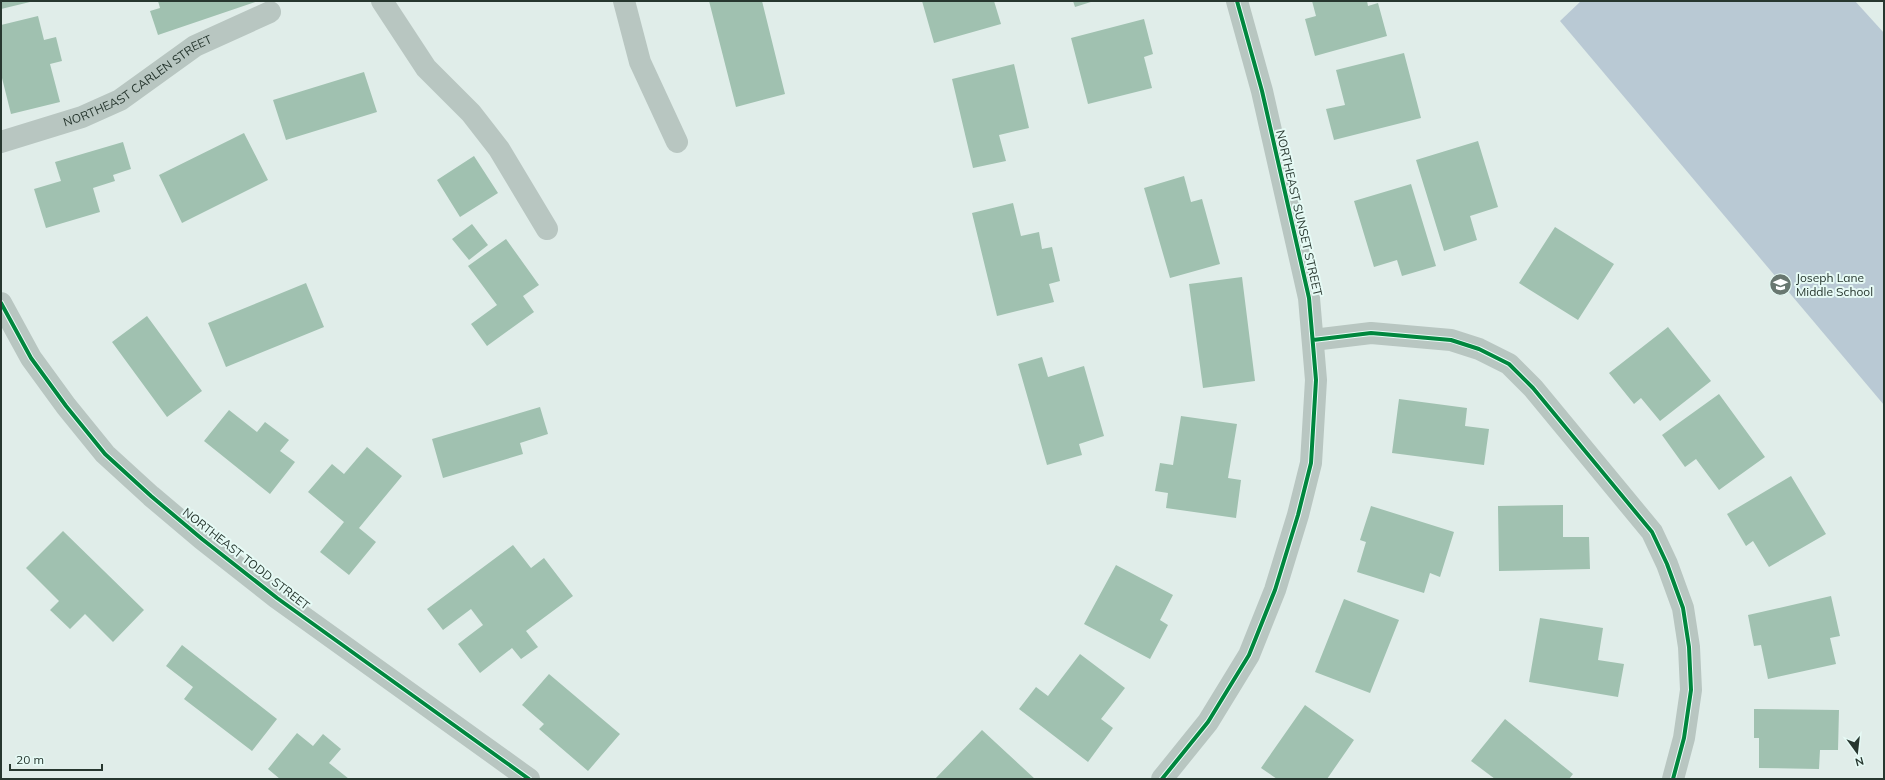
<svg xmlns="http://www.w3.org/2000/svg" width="1885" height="780" font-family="Mulish,sans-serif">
  <rect width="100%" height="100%" fill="#e0ede9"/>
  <path fill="#b9c9d4" d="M1581,1H1855L1884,33V405L1560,21Z"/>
  <path fill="#a0c1b0" d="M1,1H29L30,2L1,9Z
    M158,1H258L158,35L150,11L160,8Z
    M709,1H762L785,94L736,107Z
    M922,1H994L1001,24L934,43Z
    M1073,1H1094L1075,7Z
    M1312,1H1367L1368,6L1378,3L1387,36L1315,56L1305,19L1316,16Z
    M38,16L44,40L56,37L62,61L50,64L60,102L11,114L1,74V25Z
    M1144,19L1153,54L1144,57L1152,88L1088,104L1071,38Z
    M1404,53L1421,118L1334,140L1326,109L1345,105L1336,70Z
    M1014,64L1029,128L999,135L1006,161L973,168L952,79Z
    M364,72L377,112L286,140L273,100Z
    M244,133L268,180L182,223L159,175Z
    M1478,141L1498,207L1470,216L1477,240L1444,251L1416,160Z
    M123,142L131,169L113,175L115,181L93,188L100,212L46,228L34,189L61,181L55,162Z
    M474,156L498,193L460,217L437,180Z
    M1184,176L1191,202L1202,199L1220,264L1170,278L1144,188Z
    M1411,184L1436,266L1402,276L1397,260L1374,267L1354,201Z
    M1013,203L1021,236L1039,232L1042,249L1052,247L1060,281L1049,284L1054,302L997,316L972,213Z
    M472,224L488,245L469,260L452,239Z
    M1555,227L1614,264L1578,320L1519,283Z
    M506,239L539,285L523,296L534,312L487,346L471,324L497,305L468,266Z
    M1242,277L1255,381L1203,388L1189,284Z
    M306,283L324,327L226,367L208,323Z
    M147,316L202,391L167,417L112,342Z
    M1668,327L1711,381L1660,421L1641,398L1634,404L1609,373Z
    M1042,357L1048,377L1084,366L1104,436L1079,444L1082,455L1047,465L1018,364Z
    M1719,394L1765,457L1719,490L1696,459L1685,467L1662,435Z
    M1399,399L1467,408L1465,426L1489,429L1484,465L1392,453Z
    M540,407L548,434L520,443L523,454L443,478L432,439Z
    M229,410L257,432L265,422L289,440L280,451L295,462L270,494L204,441Z
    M1181,416L1237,424L1228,478L1241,480L1236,518L1166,508L1168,493L1155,491L1160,463L1173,465Z
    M367,447L402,476L359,528L376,542L349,575L320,552L344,522L308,492L332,464L344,474Z
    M1791,476L1826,534L1769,567L1753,541L1746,546L1727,514Z
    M1563,505V537H1589L1590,569L1499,571L1498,506Z
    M1371,506L1454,532L1440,577L1430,573L1424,593L1357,572L1366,542L1360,540Z
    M63,531L144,610L113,642L85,614L70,629L50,610L59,601L26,568Z
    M513,545L531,568L544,558L573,596L526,631L538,647L521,659L512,648L480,673L458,644L483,625L471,609L443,630L427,609Z
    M1116,565L1173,595L1160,620L1168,625L1150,659L1084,624Z
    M1831,596L1840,636L1830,638L1836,664L1768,679L1761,645L1754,646L1748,615Z
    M1344,599L1399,620L1370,693L1315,672Z
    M1540,618L1603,628L1598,660L1624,664L1618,697L1529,682Z
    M182,645L277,719L252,751L184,699L193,687L166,666Z
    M1080,654L1125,688L1101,719L1113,728L1088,762L1019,709L1036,687L1048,696Z
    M549,674L620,734L588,771L539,729L544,724L522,705Z
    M1305,705L1354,740L1327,779H1277L1261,768Z
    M1754,709L1839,710L1838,750H1820L1819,769L1759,768V738H1754Z
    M1505,719L1573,774L1569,779H1495L1471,761Z
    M982,730L1035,779H935Z
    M297,733L313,746L323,734L341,749L329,763L349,779H280L268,769Z"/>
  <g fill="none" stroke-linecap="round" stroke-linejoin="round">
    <g stroke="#b8c6c1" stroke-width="22">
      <path d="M382,1L426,68L471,113L499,149L547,229"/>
      <path d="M624,1L640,62L677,142"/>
      <path id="s1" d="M1,142L82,117L120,100L195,46L270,12"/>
      <path d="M1,303L31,358L66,406L105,454L151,496L202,539L277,598L529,779"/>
      <path d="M1313,340L1371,333L1451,340L1479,349L1509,364L1533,388L1652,532L1667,564L1683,608L1689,647L1691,690L1684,738L1673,779"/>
      <path d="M1162,779L1208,722L1249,655L1275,590L1298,515L1311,463L1316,380L1309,298L1262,91L1237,1"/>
    </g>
    <defs>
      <path id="cycleway" d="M1,303L31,358L66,406L105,454L151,496L202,539L277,598L529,779
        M1313,340L1371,333L1451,340L1479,349L1509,364L1533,388L1652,532L1667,564L1683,608L1689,647L1691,690L1684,738L1673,779
        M1162,779L1208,722L1249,655L1275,590L1298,515L1311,463L1316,380L1309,298L1262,91L1237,1"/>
    </defs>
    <use href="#cycleway" stroke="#e6faf5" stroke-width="6"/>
    <use href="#cycleway" stroke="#00873e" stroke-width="4"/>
  </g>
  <defs>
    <symbol id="school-disc" viewBox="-11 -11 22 22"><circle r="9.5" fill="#687770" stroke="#e6faf5"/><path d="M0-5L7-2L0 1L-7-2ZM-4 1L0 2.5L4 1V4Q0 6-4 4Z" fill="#fff"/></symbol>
  </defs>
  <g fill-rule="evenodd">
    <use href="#school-disc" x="1768" y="272" width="25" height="25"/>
  </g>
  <g text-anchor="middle" stroke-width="4" stroke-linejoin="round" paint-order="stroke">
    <g font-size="12" fill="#27372f" stroke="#e6faf5">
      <text dy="4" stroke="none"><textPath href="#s1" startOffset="151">NORTHEAST CARLEN STREET</textPath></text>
      <text transform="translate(1299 213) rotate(77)" y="4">NORTHEAST SUNSET STREET</text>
      <text transform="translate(246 559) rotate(38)" y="4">NORTHEAST TODD STREET</text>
    </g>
    <g font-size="12" fill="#27372f" stroke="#e6faf5" text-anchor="start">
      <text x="1796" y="282">Joseph Lane<tspan x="1796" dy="14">Middle School</tspan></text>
    </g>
  </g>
  <rect width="1885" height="780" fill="none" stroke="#27372f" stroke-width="4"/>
  <g transform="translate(1857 752) rotate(165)" stroke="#e6faf5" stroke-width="3" paint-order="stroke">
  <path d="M0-3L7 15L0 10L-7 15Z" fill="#27372f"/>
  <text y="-6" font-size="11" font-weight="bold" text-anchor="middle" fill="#27372f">N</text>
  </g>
  <path d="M10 764v6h92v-6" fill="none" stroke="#27372f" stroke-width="2"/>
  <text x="16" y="764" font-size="12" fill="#27372f" stroke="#e6faf5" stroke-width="3" paint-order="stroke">20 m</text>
</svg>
